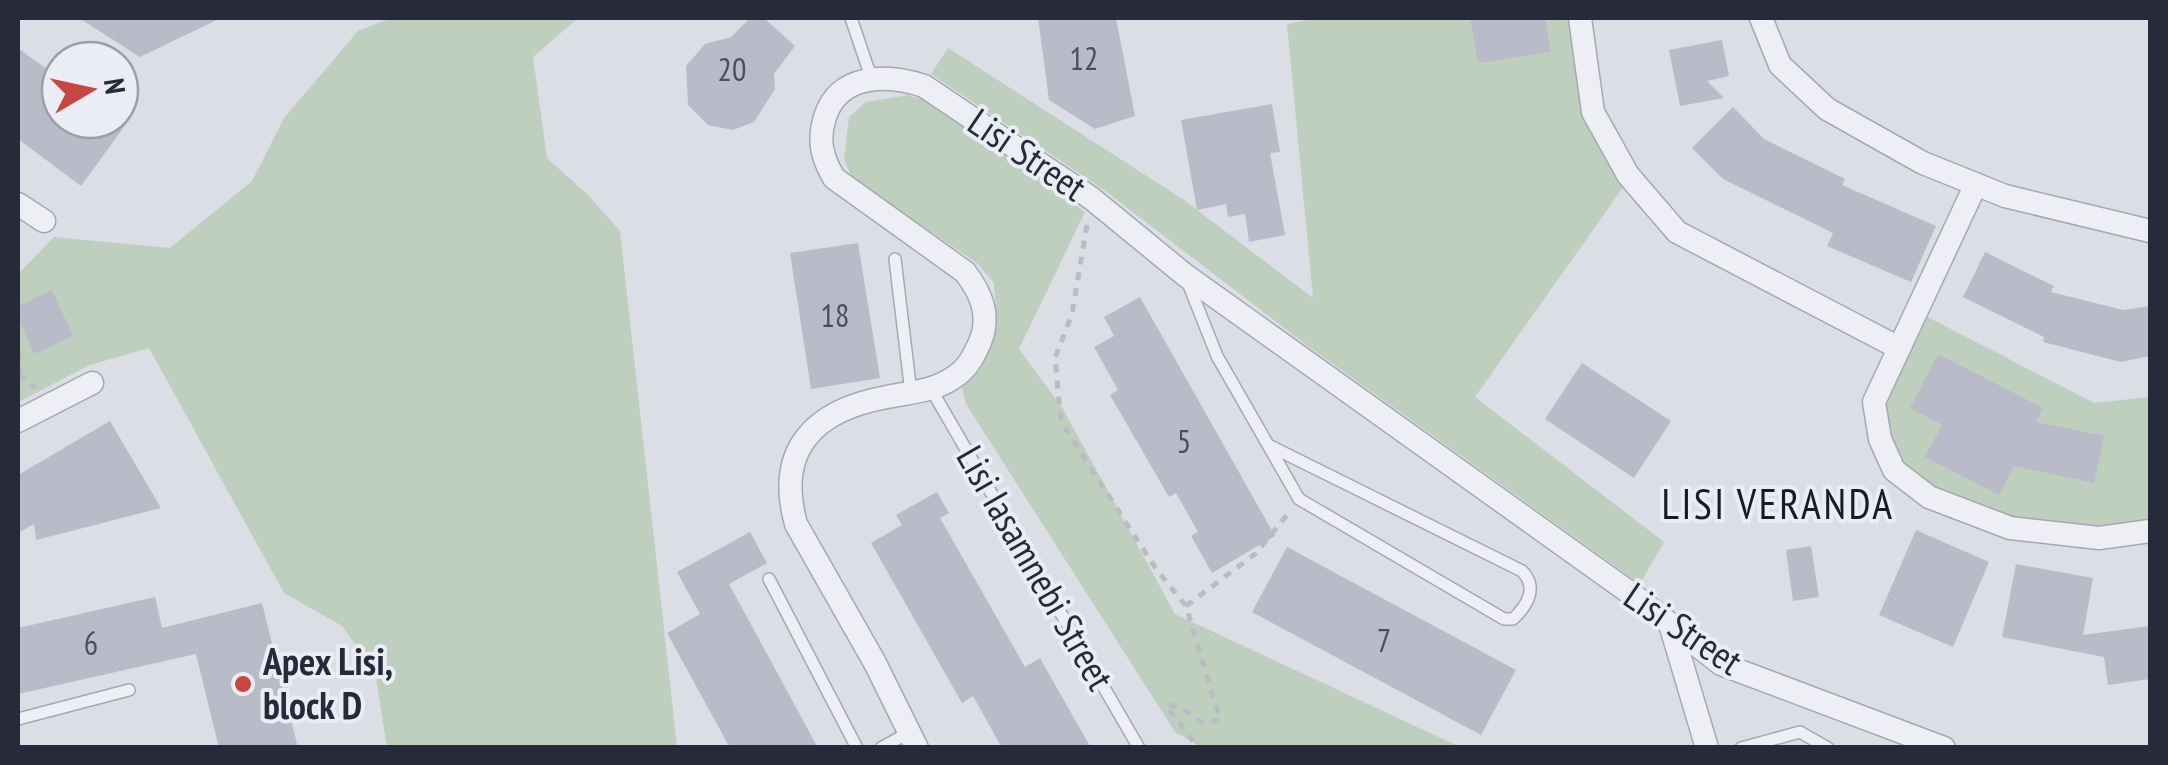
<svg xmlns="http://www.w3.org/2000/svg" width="2168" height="765" font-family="'PT Sans Narrow',sans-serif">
  <rect width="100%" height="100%" fill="#dbdee5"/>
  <path fill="#becfbd" d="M391,18H578L533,57L547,158L587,194L620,231L677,747H387L375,672L342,626L284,593L149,348L90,365L18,402V274L54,237L170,248L252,181L284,118L358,31Z
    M1317,18H1571L1624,186L1475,397L1664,542L1640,584L1308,346L1104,190L931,74L948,48L1184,200L1313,298L1287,24Z
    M908,95L930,102L1085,212L1019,349L1063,409L1175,614L1460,747H1201L1175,732L966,404L962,387L980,370L996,314L994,283L977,263L853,179L844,160L849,117L866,102Z
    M1916,311L2094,403L2150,397V531L2010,528L1894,470L1874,402Z"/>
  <path fill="#b9bcc8" d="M79,18H221L140,57Z
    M750,18H764L795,46L774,74L775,89L754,122L733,130L708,125L688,105L686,66L705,44L731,37Z
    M1038,18H1116L1135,116L1095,129L1049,100Z
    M1470,18H1545L1551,52L1478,63Z
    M1722,40L1729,76L1707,81L1724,98L1680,106L1669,50Z
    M18,48L60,79V120H129L81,186L18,139Z
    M1272,104L1280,152L1270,153L1285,235L1249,242L1245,214L1228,217L1226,204L1197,210L1181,120Z
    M1733,107L1764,139L1845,179L1842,185L1936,226L1911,282L1827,246L1833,233L1723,179L1692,148Z
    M858,243L880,378L811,389L790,253Z
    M1985,252L2054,286L2051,292L2123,310L2150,306V356L2121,362L2043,342L2044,337L1963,297Z
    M52,290L73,336L34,354L18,318V306Z
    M1140,297L1275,536L1212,573L1191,536L1198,532L1176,493L1169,497L1110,395L1118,390L1094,347L1114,336L1104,317Z
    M1938,354L2043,408L2036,422L2104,436L2094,483L2014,466L1999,495L1925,457L1942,425L1910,408Z
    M1582,363L1671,421L1634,478L1545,419Z
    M110,421L161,508L36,540L34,524L18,533V475Z
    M937,492L949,513L940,518L1025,667L1040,658L1091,748H1002L973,696L962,703L871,543L902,525L896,515Z
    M1916,530L1989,562L1953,647L1879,615Z
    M750,532L767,563L729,584L818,748H730L667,633L700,614L677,572Z
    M1811,546L1819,597L1793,601L1786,550Z
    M1287,547L1516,670L1481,735L1252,612Z
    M2016,564L2093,578L2083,635L2150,626V679L2108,685L2104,657L2002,637Z
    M155,597L162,628L262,603L298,748H219L196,654L18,694V628Z"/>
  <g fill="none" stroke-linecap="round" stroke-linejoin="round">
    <defs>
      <path id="service" d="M851,18L872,80
        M895,259L911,393
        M1188,283L1217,356L1299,499L1504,619H1513C1528,605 1538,587 1522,571L1268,445
        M931,389L1139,748
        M769,579L857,748
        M18,719L129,690
        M881,748L910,732
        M1741,748L1800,732L1828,748"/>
      <path id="minor" d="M1580,18L1593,112L1628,175L1677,232L1899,348
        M1761,18L1780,65L1827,109L1923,163L2005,196L2150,231
        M1976,184L1874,402L1880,439L1894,470L1929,497L2010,528L2099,538L2150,531
        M18,204L44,221
        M18,421L92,383
        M1670,624L1707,748
        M917,748L875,663L796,524C775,449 815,410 887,397C910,392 932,392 953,378C967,369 973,358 980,342C991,315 981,293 965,272L834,178C830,171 826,163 824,156C820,144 821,129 825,117C839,73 888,74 924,86L1091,198L1185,275L1633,595L1721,664L1944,748"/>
    </defs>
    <use href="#service" stroke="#a5a8b2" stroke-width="14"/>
    <use href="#minor" stroke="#a5a8b2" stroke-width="25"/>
    <path stroke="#babcc4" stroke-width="5" stroke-dasharray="8 8" stroke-linecap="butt" d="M1087,225L1072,314L1055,358L1061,422L1156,569L1186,606L1220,720L1201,722L1180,707L1166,705L1198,748
      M18,353L21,366L19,377
      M18,377H23L35,388
      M1186,606L1255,554L1287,515"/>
    <use href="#service" stroke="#eeeff4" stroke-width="11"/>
    <use href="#minor" stroke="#eeeff4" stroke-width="22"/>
  </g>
  <circle fill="#c84642" stroke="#eaedf3" stroke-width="4" cx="243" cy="684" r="10"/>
  <g text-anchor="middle" stroke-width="8" stroke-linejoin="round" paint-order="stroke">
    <g font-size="32" fill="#4b4e5e">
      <text x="1084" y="70">12</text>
      <text x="732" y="81">20</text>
      <text x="835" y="327">18</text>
      <text x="1184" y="453">5</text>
      <text x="1384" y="652">7</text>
      <text x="91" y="655">6</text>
    </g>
    <g font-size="38" fill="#262a3b" stroke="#eaedf3">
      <text transform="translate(1027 155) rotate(34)" y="13">Lisi Street</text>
      <text transform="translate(1035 568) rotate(60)" y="13">Lisi Iasamnebi Street</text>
      <text transform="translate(1683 629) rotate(34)" y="13">Lisi Street</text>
    </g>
    <g font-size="38" font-weight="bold" fill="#262a3b" stroke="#eaedf3" text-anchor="start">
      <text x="263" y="675">Apex Lisi,<tspan x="263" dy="44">block D</tspan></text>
    </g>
    <g font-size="42" letter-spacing="2.5" fill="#181b2b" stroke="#eaedf3">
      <text x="1778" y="519">LISI VERANDA</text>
    </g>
  </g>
  <rect width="2168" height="765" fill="none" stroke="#262a3b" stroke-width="40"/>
  <g transform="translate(90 90) rotate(81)"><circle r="48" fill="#eaedf3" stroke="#9c9fa9" stroke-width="2.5"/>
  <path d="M0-8L18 38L0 25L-18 38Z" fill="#c84642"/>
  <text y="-15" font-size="28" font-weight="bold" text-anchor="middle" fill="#262a3b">N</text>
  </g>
</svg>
